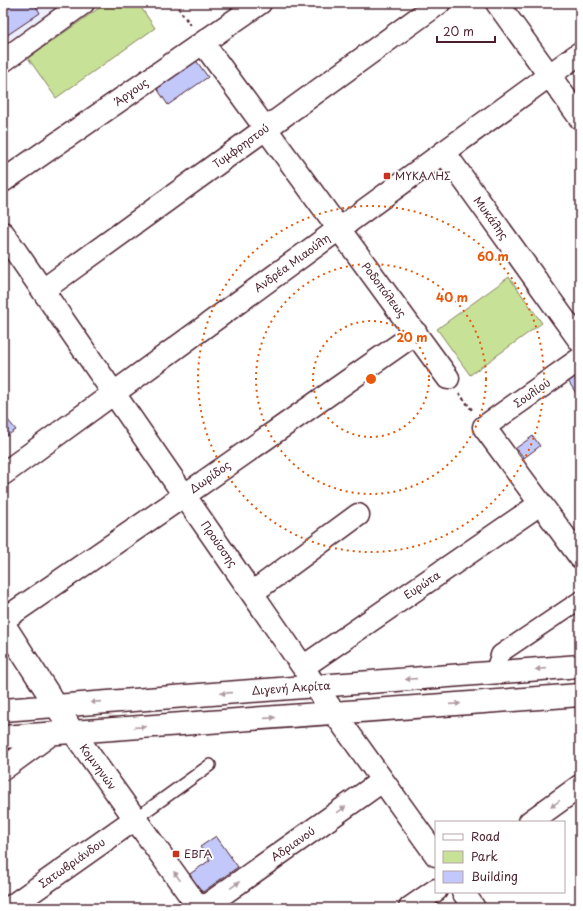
<svg xmlns="http://www.w3.org/2000/svg" width="583" height="911" font-family="'Playpen Sans',sans-serif">
  <rect width="100%" height="100%" fill="#fff"/>
  <filter id="ink" filterUnits="userSpaceOnUse"><feTurbulence type="fractalNoise" baseFrequency=".025" numOctaves="2"/><feDisplacementMap in="SourceGraphic" scale="8" xChannelSelector="R" yChannelSelector="G"/><feConvolveMatrix kernelMatrix="1 2 1 2 8 2 1 2 1" color-interpolation-filters="sRGB"/></filter>
  <g filter="url(#ink)">
    <path fill="#edeefe" d="M3,3H62L3,45Z"/>
    <path fill="#c7e197" stroke="#888061" d="M106,3H138L155,28L56,98L28,58Z
      M509,277L542,323L470,375L437,329Z"/>
    <path fill="#c3c8fa" stroke="#4a1f2b" d="M3,3H34L40,13L3,38Z
      M195,59L208,77L168,105L156,87Z
      M580,369V399L566,378Z
      M3,414L16,430L3,438Z
      M533,436L540,446L524,458L516,448Z
      M216,836L238,867L200,894L187,876L210,860L200,847Z"/>
    <g fill="none" stroke-linecap="round" stroke-linejoin="round">
      <defs>
        <path id="service" d="M135,819L210,765"/>
        <path id="pedestrian" d="M494,672L500,654L580,600"/>
        <path id="minor" d="M497,3L580,118
          M203,43L448,378
          M3,61L83,3
          M444,152L580,341
          M3,181L260,3
          M3,233L303,667L315,686L436,855
          M43,290L439,3
          M580,359L484,427L580,557
          M3,474L580,53
          M252,593L358,515
          M3,620L185,495L416,333
          M3,623L73,732L199,908
          M303,667L540,504
          M3,710L580,666
          M3,737L580,695
          M3,769L51,734
          M530,822L580,786
          M463,892L474,908
          M9,908L135,819
          M203,908L382,781
          M410,908L436,890"/>
      </defs>
      <use href="#service" stroke="#4a1f2b" stroke-width="14"/>
      <use href="#pedestrian" stroke="#4a1f2b" stroke-width="20"/>
      <use href="#minor" stroke="#4a1f2b" stroke-width="25"/>
      <path stroke="#4a1f2b" stroke-width="2.5" stroke-dasharray="3 3" stroke-linecap="butt" d="M175,3L191,26
        M459,393L472,410"/>
      <use href="#service" stroke="#fff" stroke-width="11"/>
      <use href="#pedestrian" stroke="#fff" stroke-width="17"/>
      <use href="#minor" stroke="#fff" stroke-width="22"/>
    </g>
    <defs><path id="oneway-solid" d="M-6-.8H1V-3.2L6.5 0L1 3.2V.8H-6Z"/></defs>
    <g fill="#ae9aa0">
      <use href="#oneway-solid" transform="translate(541 669) rotate(176)"/>
      <use href="#oneway-solid" transform="translate(411 679) rotate(176)"/>
      <use href="#oneway-solid" transform="translate(226 693) rotate(176)"/>
      <use href="#oneway-solid" transform="translate(96 702) rotate(176)"/>
      <use href="#oneway-solid" transform="translate(455 704) rotate(-4)"/>
      <use href="#oneway-solid" transform="translate(270 718) rotate(-4)"/>
      <use href="#oneway-solid" transform="translate(140 727) rotate(-4)"/>
      <use href="#oneway-solid" transform="translate(555 804) rotate(144)"/>
      <use href="#oneway-solid" transform="translate(341 810) rotate(-35)"/>
      <use href="#oneway-solid" transform="translate(177 876) rotate(-125)"/>
      <use href="#oneway-solid" transform="translate(235 885) rotate(-35)"/>
    </g>
  </g>
  <g fill="none" stroke="#e8590c" stroke-width="2" stroke-dasharray="2 4">
    <circle cx="371" cy="379" r="58"/>
    <circle cx="371" cy="379" r="115"/>
    <circle cx="371" cy="379" r="173"/>
  </g>
  <g fill="#c8321e" stroke="#fff" stroke-width="1.5">
    <rect x="383" y="172" width="8" height="8" rx="2"/>
    <rect x="172" y="850" width="8" height="8" rx="2"/>
  </g>
  <g text-anchor="middle" stroke-width="3.5" stroke-linejoin="round" paint-order="stroke">
    <g font-size="11" fill="#4a1f2b" stroke="#fff">
      <text transform="translate(131 92) rotate(-35)" y="4">Άργους</text>
      <text transform="translate(241 146) rotate(-36)" y="4">Τυμφρηστού</text>
      <text transform="translate(491 218) rotate(54)" y="4">Μυκάλης</text>
      <text transform="translate(292 263) rotate(-36)" y="4">Ανδρέα Μιαούλη</text>
      <text transform="translate(384 290) rotate(53)" y="4">Ροδοπόλεως</text>
      <text transform="translate(532 393) rotate(-35)" y="4">Σουλίου</text>
      <text transform="translate(210 477) rotate(-35)" y="4">Δωρίδος</text>
      <text transform="translate(219 544) rotate(55)" y="4">Προύσσης</text>
      <text transform="translate(422 585) rotate(-34)" y="4">Ευρώτα</text>
      <text transform="translate(291 688) rotate(-4)" y="4">Διγενή Ακρίτα</text>
      <text transform="translate(98 767) rotate(54)" y="4">Κομνηνών</text>
      <text transform="translate(293 844) rotate(-35)" y="4">Αδριανού</text>
      <text transform="translate(72 863) rotate(-35)" y="4">Σατωβριάνδου</text>
    </g>
    <g font-size="11" fill="#4a1f2b" stroke="#fff" text-anchor="start">
      <text x="395" y="180">ΜΥΚΑΛΗΣ</text>
      <text x="184" y="858">ΕΒΓΑ</text>
    </g>
  </g>
  <circle cx="371" cy="379" r="6" fill="#e8590c" stroke="#fff" stroke-width="2"/>
  <g font-size="12" text-anchor="middle" font-weight="bold" fill="#e8590c" stroke="#fff" stroke-width="3.5" stroke-linejoin="round" paint-order="stroke">
    <text x="493" y="261">60 m</text>
    <text x="452" y="302">40 m</text>
    <text x="412" y="342">20 m</text>
  </g>
  <rect width="583" height="911" fill="none" stroke="#fff" stroke-width="16"/>
  <rect x="8" y="8" width="567" height="895" fill="none" stroke="#4a1f2b" stroke-width="1.5" filter="url(#ink)"/>
  <rect x="435" y="821" width="130" height="72" fill="#ffffff" stroke="#b7a5aa"/>
  <rect x="443" y="834" width="20" height="6" fill="#ffffff" stroke="#b7a5aa"/>
  <text x="471" y="841" font-size="12" fill="#4a1f2b">Road</text>
  <rect x="443" y="851" width="20" height="12" fill="#c7e197" stroke="#b7a5aa"/>
  <text x="471" y="861" font-size="12" fill="#4a1f2b">Park</text>
  <rect x="443" y="871" width="20" height="12" fill="#c3c8fa" stroke="#b7a5aa"/>
  <text x="471" y="881" font-size="12" fill="#4a1f2b">Building</text>
  <path d="M437 36v6h58v-6" fill="none" stroke="#4a1f2b" stroke-width="2"/>
  <text x="443" y="36" font-size="12" fill="#4a1f2b" stroke="#ffffff" stroke-width="3" paint-order="stroke">20 m</text>
</svg>
